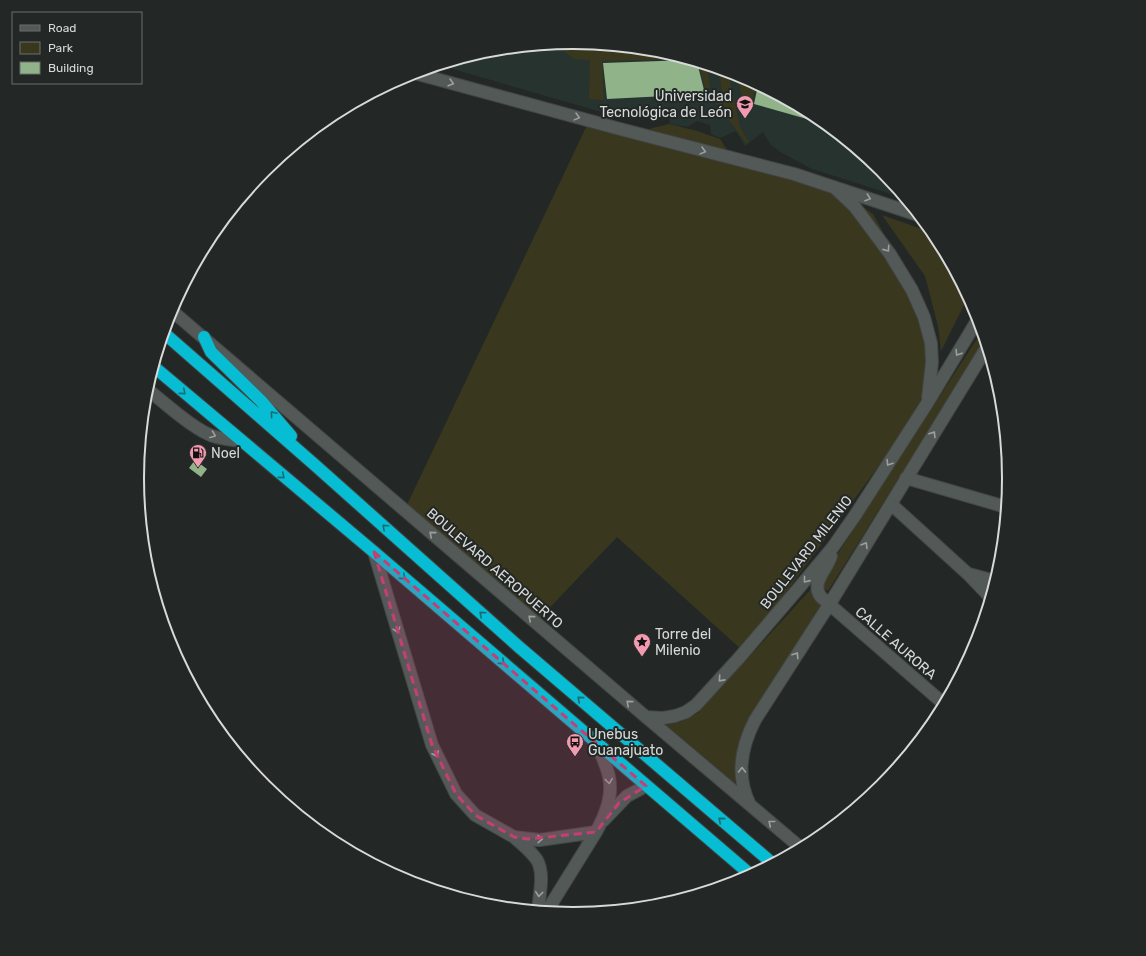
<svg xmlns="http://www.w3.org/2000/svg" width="1146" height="956" font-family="Rubik,sans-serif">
  <rect width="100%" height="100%" fill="#232826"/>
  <path fill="#27332f" d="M573,42L658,50L740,75L815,116L881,170L904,198L812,169L782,153L771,145L763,132L745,146L736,131L720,138L711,134L710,125L697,121L688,127L670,124L668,109L615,114L598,111L439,65L488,50Z"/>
  <path fill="#39381e" d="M573,42L606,45V48L625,47L658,50L687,59L602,61L604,100L589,99L590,60L574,59L560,48L554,49L547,45Z
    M698,62L707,65L710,87L706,91Z
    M719,69L728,72L740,127L749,142L746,143L716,103L722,92Z
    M737,74L757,84L751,104L742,99Z
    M590,119L835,187L873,214L919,298L932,345L930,396L743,651L617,537L537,621L405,509Z
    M669,124L697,131L720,139L729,153L649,129Z
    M882,215L933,233L968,297L941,351L938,326L925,276Z
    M982,331L985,341L828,591L823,588L822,578Z
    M811,589L821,606L747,728L737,769L735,783L666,725L680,722L698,713Z"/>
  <path fill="#90b38a" d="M689,60L697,62L705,94L607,99L603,63Z
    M758,85L815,116L822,121L821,123L754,104Z
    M195,460L207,469L201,477L189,468Z"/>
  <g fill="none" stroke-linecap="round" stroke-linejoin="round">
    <defs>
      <path id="minor" d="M414,73L620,129L794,174L918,215
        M837,190L855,207L890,254L912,290L924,317L931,343L932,362L928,398
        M171,310L646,717L801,848
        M147,389C164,402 196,432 216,437C224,439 232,440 241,441
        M906,478L1006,507
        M891,504L968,574L990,597
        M374,552L432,745L456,794L475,815L514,837L540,840L596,832
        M831,556C827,570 810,583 821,597L944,704
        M969,574L995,581
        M646,717L663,718L675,716L686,712L696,705L739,658L798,589L833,547L856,514L928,402L978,319
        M750,805C736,777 741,747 755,720L829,605L987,347
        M603,821L627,796L646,786
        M514,837C522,844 531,851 537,860C545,874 539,895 538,911
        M547,911L596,832C605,816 613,795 609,777C607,766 601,755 597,744"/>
      <path id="highway" d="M164,333L316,466L519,647L772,863
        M204,337L211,352L261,401L291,436
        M153,366L374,552L751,875"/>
    </defs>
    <use href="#minor" stroke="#414544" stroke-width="14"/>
    <use href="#highway" stroke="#414544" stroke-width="14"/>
    <use href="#minor" stroke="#535957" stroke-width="12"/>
    <use href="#highway" stroke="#06bdd3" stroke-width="12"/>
  </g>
  <defs><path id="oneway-chevron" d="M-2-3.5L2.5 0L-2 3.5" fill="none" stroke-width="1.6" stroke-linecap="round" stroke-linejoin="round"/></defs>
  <g stroke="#9ca09e">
    <use href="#oneway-chevron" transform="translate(451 83) rotate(16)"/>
    <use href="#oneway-chevron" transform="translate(577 117) rotate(15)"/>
    <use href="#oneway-chevron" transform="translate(703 151) rotate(15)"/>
    <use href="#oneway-chevron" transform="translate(868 198) rotate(19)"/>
    <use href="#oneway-chevron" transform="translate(887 249) rotate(55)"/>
    <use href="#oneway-chevron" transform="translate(958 353) rotate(122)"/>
    <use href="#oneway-chevron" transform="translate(933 434) rotate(-58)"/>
    <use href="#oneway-chevron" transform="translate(213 435) rotate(21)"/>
    <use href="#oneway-chevron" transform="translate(889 463) rotate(122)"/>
    <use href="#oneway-chevron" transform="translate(432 534) rotate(-139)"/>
    <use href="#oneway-chevron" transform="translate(865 545) rotate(-59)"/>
    <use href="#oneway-chevron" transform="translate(806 580) rotate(129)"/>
    <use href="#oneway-chevron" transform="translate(531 618) rotate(-140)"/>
    <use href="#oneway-chevron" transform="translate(397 630) rotate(73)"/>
    <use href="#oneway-chevron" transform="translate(796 655) rotate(-57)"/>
    <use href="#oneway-chevron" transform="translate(721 679) rotate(132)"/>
    <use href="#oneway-chevron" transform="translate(629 703) rotate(-139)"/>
    <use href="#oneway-chevron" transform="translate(436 754) rotate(65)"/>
    <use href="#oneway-chevron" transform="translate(742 770) rotate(-90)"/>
    <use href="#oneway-chevron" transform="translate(609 781) rotate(83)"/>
    <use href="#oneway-chevron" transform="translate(771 823) rotate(-141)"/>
    <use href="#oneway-chevron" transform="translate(540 839) rotate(-1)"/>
    <use href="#oneway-chevron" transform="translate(539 894) rotate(96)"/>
  </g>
  <g stroke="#166b74">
    <use href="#oneway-chevron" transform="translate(183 392) rotate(41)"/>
    <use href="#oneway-chevron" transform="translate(273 414) rotate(-130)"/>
    <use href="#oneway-chevron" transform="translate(282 476) rotate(40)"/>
    <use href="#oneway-chevron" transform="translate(385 527) rotate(-138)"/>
    <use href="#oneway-chevron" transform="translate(403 577) rotate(41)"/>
    <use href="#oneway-chevron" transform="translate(482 614) rotate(-138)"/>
    <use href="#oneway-chevron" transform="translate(502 662) rotate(41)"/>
    <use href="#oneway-chevron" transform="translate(580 699) rotate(-140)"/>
    <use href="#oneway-chevron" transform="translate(721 820) rotate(-140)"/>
  </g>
  <path fill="#c63f74" fill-opacity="0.2" stroke="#c63f74" stroke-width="3" stroke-dasharray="8 5" stroke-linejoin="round" d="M374,552L646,786L619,803L596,832L528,839L514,837L475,815L456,794L432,745Z"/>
  <defs>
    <symbol id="university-pin" viewBox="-11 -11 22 30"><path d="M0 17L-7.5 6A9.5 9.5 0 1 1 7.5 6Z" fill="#f29ab0" stroke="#232826"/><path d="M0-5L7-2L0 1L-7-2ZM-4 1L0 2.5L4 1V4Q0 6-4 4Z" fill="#111"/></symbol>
    <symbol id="fuel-pin" viewBox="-11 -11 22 30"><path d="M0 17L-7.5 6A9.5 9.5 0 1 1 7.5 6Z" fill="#f29ab0" stroke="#232826"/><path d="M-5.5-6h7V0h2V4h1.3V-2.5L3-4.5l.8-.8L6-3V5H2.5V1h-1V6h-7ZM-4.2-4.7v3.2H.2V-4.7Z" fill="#111"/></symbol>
    <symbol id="sight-pin" viewBox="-11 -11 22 30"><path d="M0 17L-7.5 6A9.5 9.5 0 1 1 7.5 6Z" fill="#f29ab0" stroke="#232826"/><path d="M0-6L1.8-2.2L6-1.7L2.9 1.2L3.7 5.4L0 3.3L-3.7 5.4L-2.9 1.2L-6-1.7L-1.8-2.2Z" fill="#111"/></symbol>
    <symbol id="bus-pin" viewBox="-11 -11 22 30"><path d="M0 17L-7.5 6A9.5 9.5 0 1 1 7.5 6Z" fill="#f29ab0" stroke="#232826"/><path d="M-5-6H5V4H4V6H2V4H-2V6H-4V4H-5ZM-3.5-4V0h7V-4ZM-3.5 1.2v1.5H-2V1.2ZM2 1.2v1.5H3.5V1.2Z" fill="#111"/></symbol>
  </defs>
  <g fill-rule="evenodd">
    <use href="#university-pin" x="735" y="94" width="20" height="27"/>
    <use href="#fuel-pin" x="188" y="443" width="20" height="27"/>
    <use href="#sight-pin" x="632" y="632" width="20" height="27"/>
    <use href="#bus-pin" x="565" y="732" width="20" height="27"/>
  </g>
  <g text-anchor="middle" stroke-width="4" stroke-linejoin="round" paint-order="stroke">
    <g font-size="14" fill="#d7dad9" stroke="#232826" text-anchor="start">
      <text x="732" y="101" text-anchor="end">Universidad<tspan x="732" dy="16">Tecnológica de León</tspan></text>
      <text x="211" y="458">Noel</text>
      <text x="655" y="639">Torre del<tspan x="655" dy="16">Milenio</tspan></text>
      <text x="588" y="739">Unebus<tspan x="588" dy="16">Guanajuato</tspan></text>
    </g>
    <g font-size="14" fill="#d7dad9" stroke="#232826">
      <text transform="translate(806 552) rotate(-52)" y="5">BOULEVARD MILENIO</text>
      <text transform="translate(495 568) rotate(41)" y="5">BOULEVARD AEROPUERTO</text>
      <text transform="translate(896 643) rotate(41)" y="5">CALLE AURORA</text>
    </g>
  </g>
  <path d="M0 0H1146V956H0ZM144 478a429 429 0 1 1 858 0a429 429 0 1 1-858 0Z" fill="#232826" fill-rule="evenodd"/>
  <path fill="none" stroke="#d7dad9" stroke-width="2" d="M144 478a429 429 0 1 1 858 0a429 429 0 1 1-858 0Z"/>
  <rect x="12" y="12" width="130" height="72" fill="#232826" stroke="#6b6f6e"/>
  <rect x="20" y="25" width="20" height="6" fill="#535957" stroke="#6b6f6e"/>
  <text x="48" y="32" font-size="12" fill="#d7dad9">Road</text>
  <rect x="20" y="42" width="20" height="12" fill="#39381e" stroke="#6b6f6e"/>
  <text x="48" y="52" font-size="12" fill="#d7dad9">Park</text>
  <rect x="20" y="62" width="20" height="12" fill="#90b38a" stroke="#6b6f6e"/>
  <text x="48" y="72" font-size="12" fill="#d7dad9">Building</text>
</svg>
